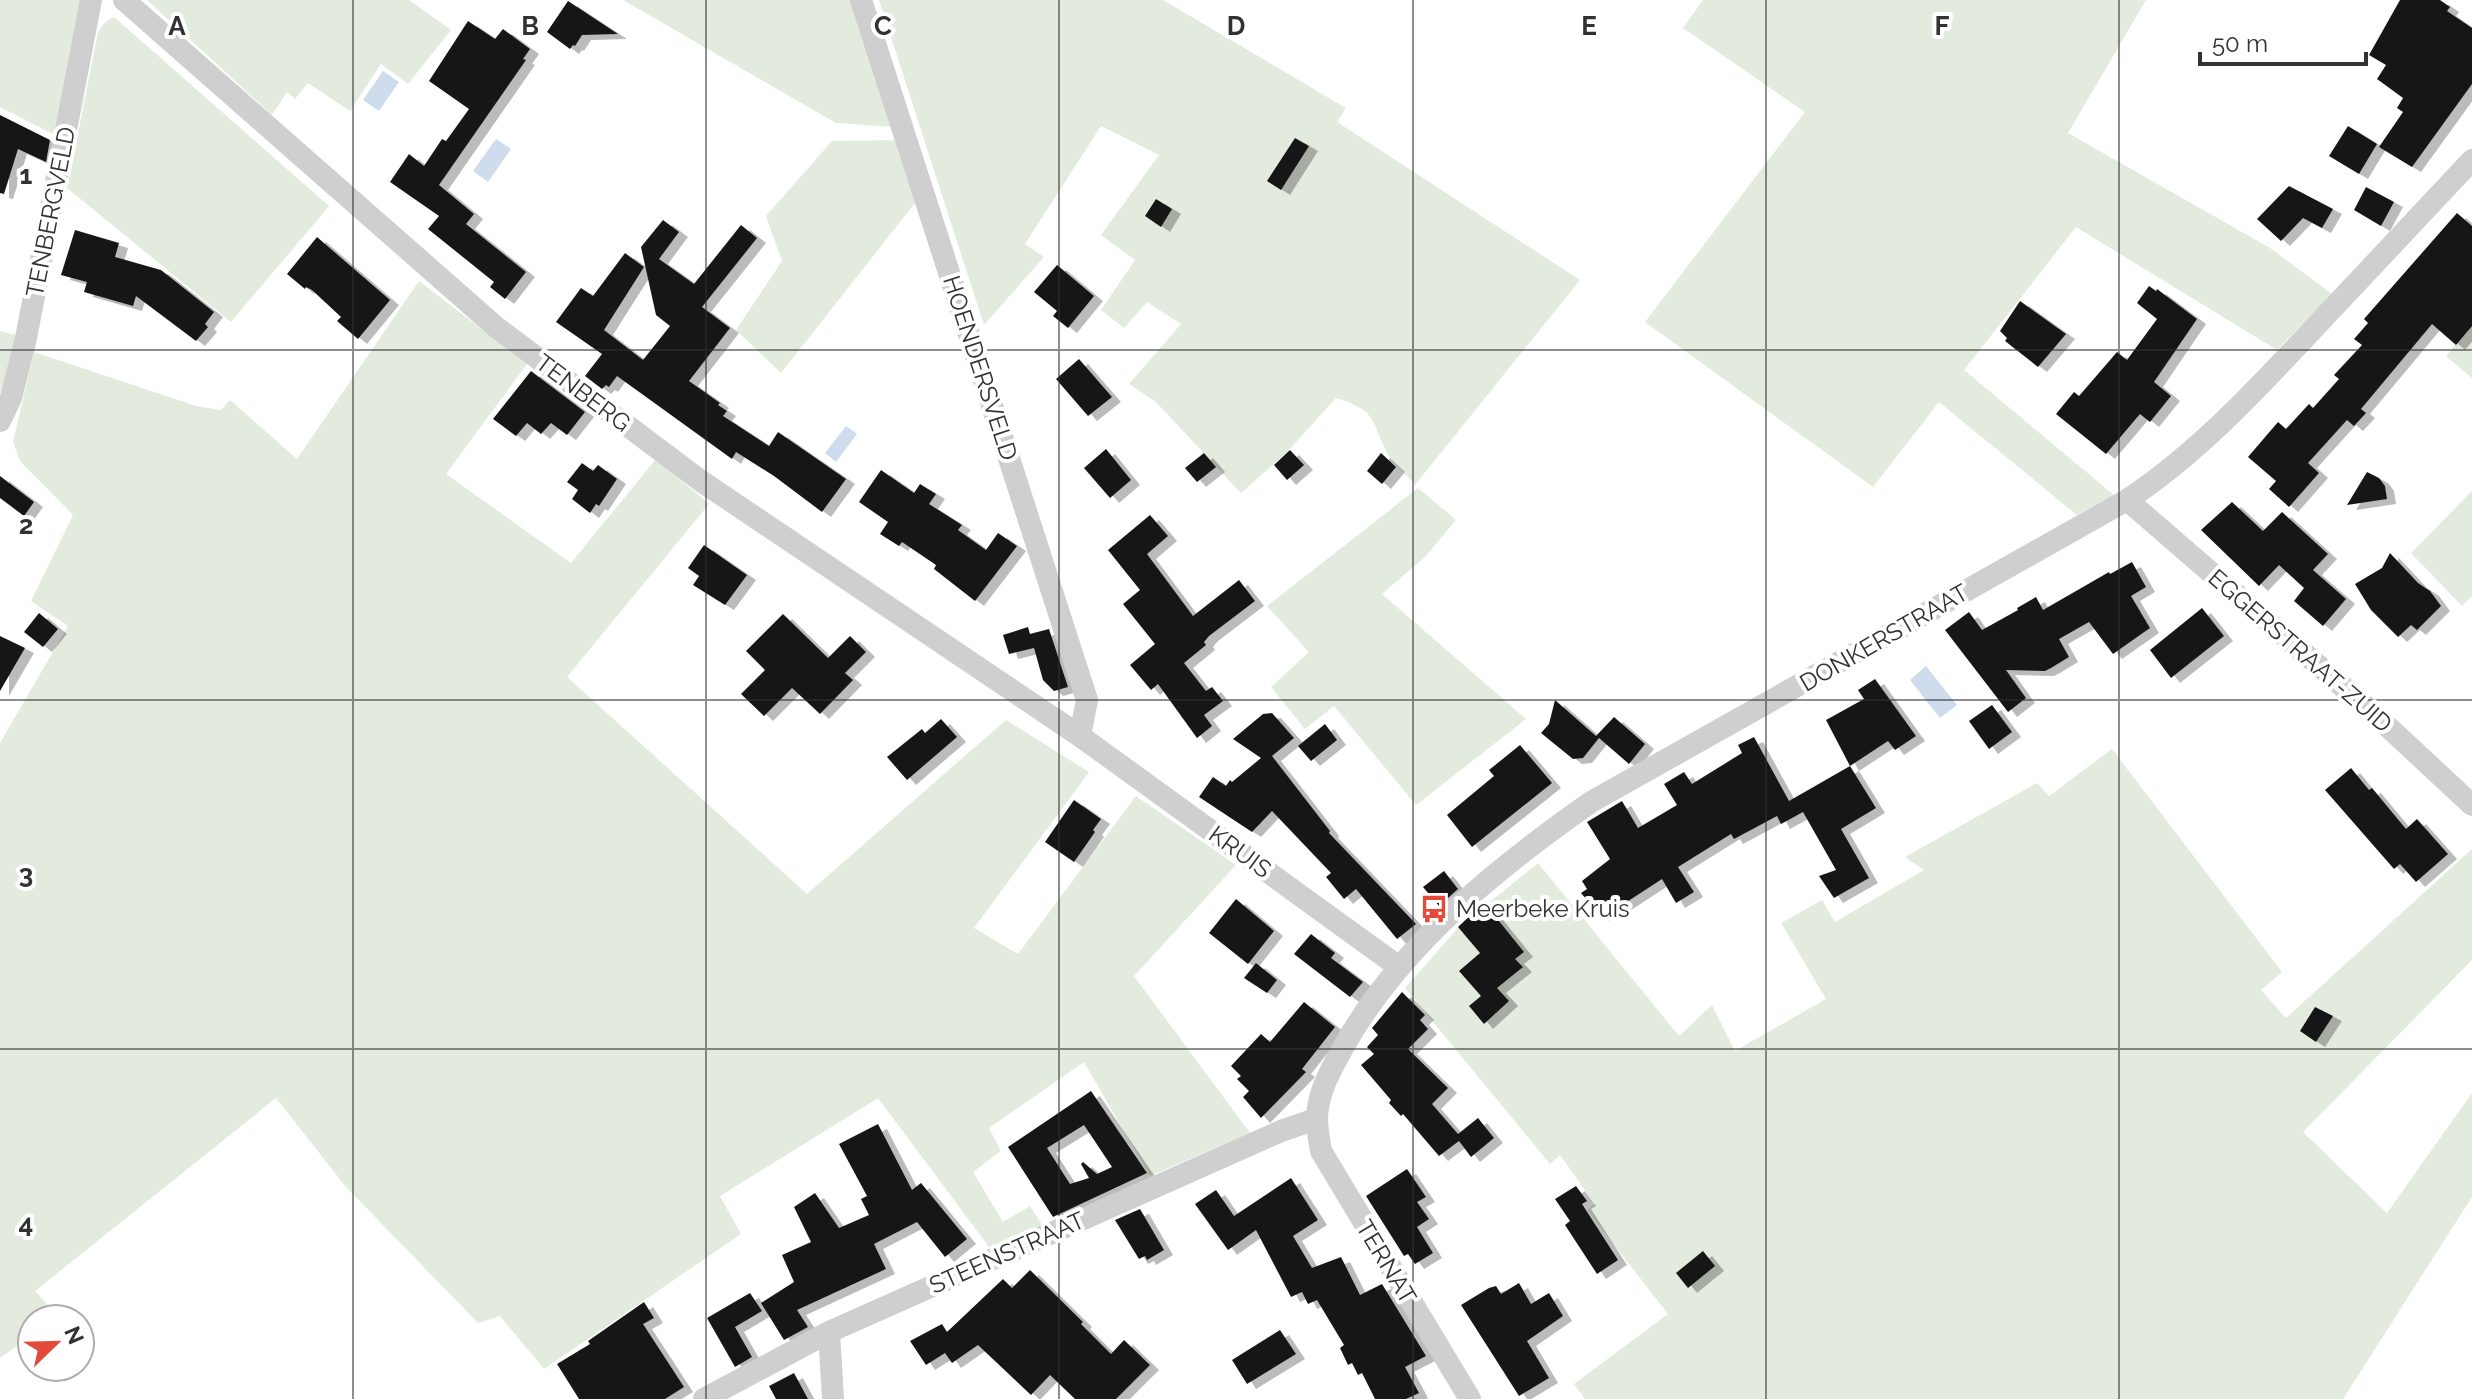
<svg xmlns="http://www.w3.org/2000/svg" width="2472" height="1399" font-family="Raleway,sans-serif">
  <defs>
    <filter id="shadow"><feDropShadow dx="9" dy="5" stdDeviation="0" flood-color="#0004"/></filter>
  </defs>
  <rect width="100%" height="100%" fill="#fff"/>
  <path fill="#e3ebde" d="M0,0H81L57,136L0,107Z
    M147,0H409L451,30L408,84L381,64L350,111L308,83L295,99L287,92L272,115Z
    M623,0H856L896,127L836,123Z
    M879,0H1163L1346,108L1337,122L1580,280L1415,485C1408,475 1395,466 1389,456C1370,421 1380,412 1336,398L1286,453L1241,493L1156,402L1129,384L1181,324L1147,302L1124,328L1101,310L1135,260L1101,235L1159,155L1101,126L1025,244L1044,257L984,325Z
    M1703,0H2146L2068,133L2270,248L2332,294L2277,350L2076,227L1964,370L2114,495L2077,515L1939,402L1873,487L1645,322L1805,112L1683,28Z
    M114,17L329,206L231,322L67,188L98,32L105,22Z
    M901,140L919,198L781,373L736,330L782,261L766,216L832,141Z
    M419,281L527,364L446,474L571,563L656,459L709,504L567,677L807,894L1006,720L1089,772L974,928L1018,954L1136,796L1236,865L1134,976L1250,1133L1150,1176L1084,1062L989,1128L1001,1151L973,1172L1003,1222L1030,1206L1044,1228L992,1251L878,1098L720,1196L741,1234L544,1369L500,1316L478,1323L346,1187L276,1098L35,1291L58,1316L53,1319H32V1335L0,1358V743L68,626L31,601L73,515L20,461L13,442L34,352L196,406L221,410L230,400L297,459Z
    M2472,300V378L2446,356L2466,333Z
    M0,331L20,336L0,394Z
    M1418,488L1456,520L1425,557L1382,594L1526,719L1416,805L1334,706L1305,729L1271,687L1309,652L1267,606Z
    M2472,491V596L2462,606L2411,553Z
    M2112,749L2282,972L2261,990L2286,1018L2472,849V960L2303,1132L2387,1213L2472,1093V1197L2343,1399H1585L1574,1384L1668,1314L1587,1210L1595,1204L1560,1155L1550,1164L1405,988L1458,928L1538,863L1679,1036L1712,1005L1735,1051L1826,999L1781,923L1822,900L1835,922L1924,870L1905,857L2037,783L2049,796Z"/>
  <path fill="#cfdced" d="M383,71L399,82L379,111L363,100Z
    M496,139L511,149L488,182L473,171Z
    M846,426L857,434L836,462L825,453Z
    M1926,666L1957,705L1940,718L1910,680Z"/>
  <path fill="#191919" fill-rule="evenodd" filter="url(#shadow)" d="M2400,0H2440L2450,7L2447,11L2472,28V84L2412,167L2379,147L2403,112L2397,108L2403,98L2377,79L2386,65L2369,55Z
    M568,1L618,34L582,35L575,46L573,45L570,49L547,32Z
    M468,21L495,39L503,29L530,49L523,59L526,60L439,185L474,214L466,224L526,272L505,299L490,287L494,282L428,229L439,216L390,182L409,154L424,166L442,139L446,141L469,109L429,81Z
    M0,115L50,140L46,162L18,149L4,194L0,193Z
    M2348,126L2377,144L2359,174L2329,156Z
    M1295,138L1309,146L1281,190L1267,181Z
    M2289,186L2333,209L2322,228L2303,218L2281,241L2257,219Z
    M2366,187L2394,202L2381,226L2354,210Z
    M1156,199L1172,209L1161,227L1145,216Z
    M2457,213L2472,226V326L2456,345L2432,324L2361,409L2366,413L2354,426L2347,420L2308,463L2319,473L2289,507L2269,489L2276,481L2248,457L2278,422L2286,429L2309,404L2313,408L2339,379L2334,375L2362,345L2354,339L2368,323L2364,319Z
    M663,220L679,232L659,259L694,284L741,225L757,238L702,307L730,328L689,381L720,403L718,405L727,411L723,416L769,446L778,432L846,479L822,512L774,476L736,452L732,459L617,376L609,387L606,385L602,389L585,376L602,354L556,322L581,288L593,296L625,253L644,267L604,330L643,360L670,326L656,315L641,247Z
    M75,230L119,243L115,257L161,270L214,312L205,324L208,327L196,341L136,296L133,306L84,292L87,282L61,275Z
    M317,237L390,300L358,339L337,321L341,317L312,290L306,287L305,289L287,274Z
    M1057,265L1094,296L1068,328L1053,316L1057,311L1034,292Z
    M2149,286L2156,291L2157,289L2197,319L2154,382L2171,396L2150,422L2140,414L2106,454L2056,414L2074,392L2079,396L2117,352L2127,360L2157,319L2137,303Z
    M2020,301L2066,334L2038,367L2005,341L2007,338L2000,331Z
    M1079,359L1112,397L1088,416L1056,379Z
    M531,371L585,412L567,435L551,423L541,434L527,423L516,436L493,419Z
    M1106,449L1131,480L1110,498L1084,468Z
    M1290,450L1304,465L1287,480L1274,465Z
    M1204,453L1216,467L1197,482L1185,468Z
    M1381,453L1396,467L1382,484L1367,471Z
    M582,463L593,471L598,465L617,479L599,506L596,504L590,513L572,499L578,490L567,482Z
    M881,470L914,493L920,484L936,494L929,504L962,525L958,530L986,550L998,533L1017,546L975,601L934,569L936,565L902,542L899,546L880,534L888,522L859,502Z
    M2367,472L2379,478L2385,486L2387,499L2347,505Z
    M0,476L34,502L24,516L0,498Z
    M2232,502L2263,531L2282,512L2328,554L2313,570L2346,599L2323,626L2294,601L2304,588L2279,565L2259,586L2201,530Z
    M1150,515L1168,536L1147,554L1193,616L1239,580L1255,601L1209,636L1204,642L1206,645L1184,663L1206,691L1212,687L1223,701L1204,715L1212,726L1197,738L1158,684L1151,690L1130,665L1155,644L1123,604L1140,590L1108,550Z
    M704,545L747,575L725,605L693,585L699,576L688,568Z
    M2390,553L2418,583L2430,591L2441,606L2417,630L2411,625L2398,637L2371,610L2355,584L2382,568Z
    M2132,562L2146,587L2131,596L2150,628L2113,654L2089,622L2059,639L2069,657L2051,668L2045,671L2006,670L2026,698L2008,712L1945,630L1969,612L1982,630L2018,610L2017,608L2036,597L2043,610L2109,572L2110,574Z
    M2202,608L2224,636L2171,678L2150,650Z
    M39,613L58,629L43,647L24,632Z
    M783,614L828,658L850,636L866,652L845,673L853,680L820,714L792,688L764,716L741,694L765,670L746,651Z
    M1028,627L1030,634L1049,629L1068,687L1054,691L1043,680L1034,648L1009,654L1003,635Z
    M0,636L25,648L0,691Z
    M1875,679L1916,736L1895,750L1888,741L1850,766L1876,808L1841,829L1869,878L1834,898L1819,876L1836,870L1803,812L1781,824L1777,816L1734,839L1731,834L1678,867L1694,892L1676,903L1662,879L1616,909L1614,906L1600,916L1581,893L1587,889L1582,881L1610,859L1587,822L1622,801L1638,828L1677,805L1664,784L1684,772L1692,784L1742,753L1738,745L1754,737L1789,801L1850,766L1826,720L1864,699L1858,690Z
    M1555,700L1596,736L1614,717L1645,744L1629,764L1599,738L1583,758L1573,759L1541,733L1549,724Z
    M1992,705L2012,732L1989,749L1969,721Z
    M1272,713L1294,738L1272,756L1330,831L1329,833L1416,924L1397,939L1356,889L1344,899L1326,877L1331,873L1272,811L1252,832L1199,797L1213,777L1226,786L1230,780L1232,782L1261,758L1233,739L1263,714Z
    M941,719L957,737L907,780L887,757L922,729L925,733Z
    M1325,724L1337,740L1311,761L1298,746Z
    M1520,745L1552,783L1472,847L1447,815L1494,776L1489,770Z
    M2351,768L2369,790L2372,788L2406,829L2417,819L2448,854L2416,882L2400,864L2394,869L2325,790Z
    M1074,800L1101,819L1093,830L1095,832L1074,862L1045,842Z
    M1444,871L1458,889L1439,906L1423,887Z
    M1236,899L1274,931L1248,964L1209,933Z
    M1486,905L1524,952L1515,959L1523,967L1497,988L1509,1001L1484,1024L1469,1006L1481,996L1459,971L1480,953L1458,927L1475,911L1477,913Z
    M1311,934L1335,953L1331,958L1363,982L1350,997L1294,954Z
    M1256,963L1277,980L1267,993L1244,978Z
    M1402,992L1425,1015L1420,1020L1428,1029L1408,1049L1448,1088L1432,1104L1458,1134L1478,1118L1494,1138L1471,1157L1459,1141L1439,1156L1403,1114L1401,1116L1389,1103L1391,1100L1361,1065L1374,1054L1367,1047L1378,1035L1372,1028Z
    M1304,1002L1335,1027L1302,1069L1306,1072L1261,1118L1243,1097L1249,1091L1237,1079L1241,1076L1231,1066L1261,1034L1270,1042Z
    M2315,1007L2333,1016L2316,1042L2300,1031Z
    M1091,1091L1147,1173L1053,1217L1008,1147ZM1084,1125L1112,1167L1097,1174L1083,1162L1081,1164L1089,1178L1070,1184L1047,1148Z
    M878,1124L912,1190L921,1183L967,1239L945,1257L917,1222L874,1244L886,1269L797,1310L808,1327L784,1340L761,1303L794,1282L782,1255L811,1242L794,1207L815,1193L839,1228L869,1215L861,1199L867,1196L839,1144Z
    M1407,1169L1426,1197L1417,1202L1429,1219L1417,1227L1433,1253L1415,1264L1408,1254L1404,1256L1366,1196Z
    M1291,1178L1318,1220L1293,1236L1312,1268L1341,1257L1360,1295L1382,1284L1426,1356L1405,1367L1419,1393L1406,1399H1375L1362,1373L1358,1375L1352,1363L1348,1365L1340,1348L1344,1345L1317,1300L1308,1304L1302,1292L1291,1297L1256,1230L1228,1250L1195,1204L1216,1190L1234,1216Z
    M1576,1186L1587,1201L1582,1204L1618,1260L1597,1274L1565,1225L1570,1221L1555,1199Z
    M1140,1209L1164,1250L1147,1260L1145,1256L1139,1259L1115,1220Z
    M1703,1251L1715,1266L1688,1288L1676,1273Z
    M1030,1270L1083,1322L1081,1324L1111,1354L1124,1340L1150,1365L1116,1399H1075L1050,1375L1031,1395L978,1345L952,1363L945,1353L926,1365L910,1341L942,1324L947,1332L1003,1279L1012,1288Z
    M1519,1283L1531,1304L1549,1293L1563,1316L1527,1341L1549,1378L1519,1396L1461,1305L1489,1288L1496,1286L1501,1294Z
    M750,1293L762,1311L735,1327L752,1357L735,1367L707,1318Z
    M644,1302L654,1318L643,1324L684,1387L665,1399H579L557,1364L590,1344L588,1341Z
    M1280,1330L1296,1354L1247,1384L1232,1360Z
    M794,1373L808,1399H776L769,1386Z"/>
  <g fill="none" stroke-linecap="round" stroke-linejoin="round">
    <path stroke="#cfcfcf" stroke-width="22" d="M124,0L496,327L701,481L1080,736L1399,967
      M861,0L1087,700L1080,736
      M0,421L11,398L26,338L91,0
      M2127,500L2371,711L2472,805
      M829,1332L833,1399
      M704,1399L829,1332L1281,1131L1316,1119
      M1470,1399L1321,1151C1319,1137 1315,1122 1318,1108C1321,1086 1333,1066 1344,1046C1401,945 1497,868 1591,802L2127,500C2199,452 2257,389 2316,326C2368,271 2420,216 2472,160"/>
  </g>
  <path fill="none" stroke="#323232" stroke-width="2" stroke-opacity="0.55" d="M353,0V1399M706,0V1399M1059,0V1399M1413,0V1399M1766,0V1399M2119,0V1399M0,350H2472M0,700H2472M0,1049H2472"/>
  <defs>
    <symbol id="bus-bare" viewBox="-9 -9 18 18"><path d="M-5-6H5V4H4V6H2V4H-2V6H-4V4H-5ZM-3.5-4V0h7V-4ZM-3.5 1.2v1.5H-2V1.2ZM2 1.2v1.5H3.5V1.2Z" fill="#e24a3b" stroke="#fff" stroke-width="2.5" paint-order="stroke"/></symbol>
  </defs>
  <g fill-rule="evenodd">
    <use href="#bus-bare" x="1414" y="889" width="40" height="40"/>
  </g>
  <g text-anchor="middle" stroke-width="8" stroke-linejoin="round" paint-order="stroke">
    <g font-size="24" fill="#323232" stroke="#fff">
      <text transform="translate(51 212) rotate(-79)" y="8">TENBERGVELD</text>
      <text transform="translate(980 368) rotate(72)" y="8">HOENDERSVELD</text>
      <text transform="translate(583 393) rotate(37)" y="8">TENBERG</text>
      <text transform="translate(1884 638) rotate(-30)" y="8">DONKERSTRAAT</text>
      <text transform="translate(2300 651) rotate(41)" y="8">EGGERSTRAAT-ZUID</text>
      <text transform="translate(1240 852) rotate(36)" y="8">KRUIS</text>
      <text transform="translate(1007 1253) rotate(-24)" y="8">STEENSTRAAT</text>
      <text transform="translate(1386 1262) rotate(59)" y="8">TERNAT</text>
    </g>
    <g font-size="24" fill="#323232" stroke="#fff" text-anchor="start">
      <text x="1456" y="917">Meerbeke Kruis</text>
    </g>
  </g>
  <g font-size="26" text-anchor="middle" font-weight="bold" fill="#323232" stroke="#fff" stroke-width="8" stroke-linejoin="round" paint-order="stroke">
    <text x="177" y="35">A</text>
    <text x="530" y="35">B</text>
    <text x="883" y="35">C</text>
    <text x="1236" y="35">D</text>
    <text x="1589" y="35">E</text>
    <text x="1942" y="35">F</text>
    <text x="26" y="184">1</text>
    <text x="26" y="534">2</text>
    <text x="26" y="883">3</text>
    <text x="26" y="1233">4</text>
  </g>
  <g transform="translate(56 1343) rotate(67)"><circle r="38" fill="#ffffff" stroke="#adadad" stroke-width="2"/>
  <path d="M0-6L14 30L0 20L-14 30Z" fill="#e24a3b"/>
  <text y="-12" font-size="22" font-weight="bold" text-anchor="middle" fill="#323232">N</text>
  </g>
  <path d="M2200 52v12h166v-12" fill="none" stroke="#323232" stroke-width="4"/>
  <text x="2212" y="52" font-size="24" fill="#323232" stroke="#ffffff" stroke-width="6" paint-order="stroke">50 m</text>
</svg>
